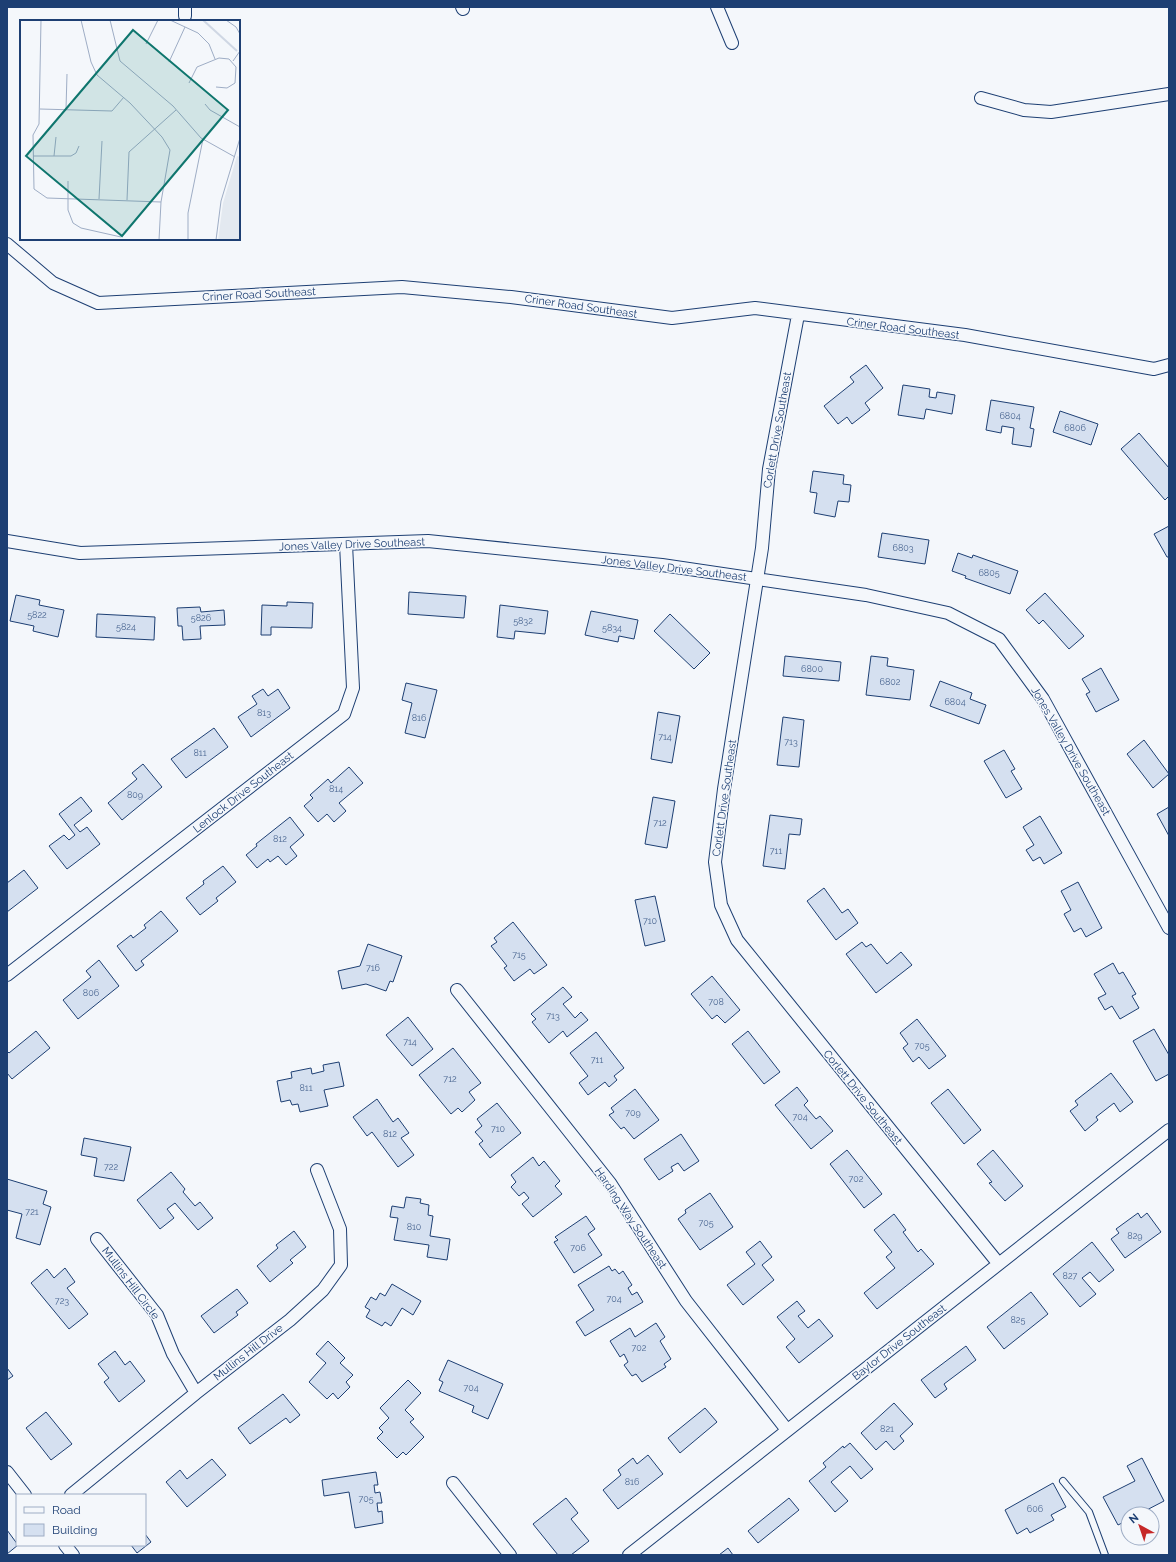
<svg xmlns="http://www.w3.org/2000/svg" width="1176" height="1562" font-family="Raleway,sans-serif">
  <rect width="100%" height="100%" fill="#f4f7fb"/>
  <path fill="#d5e0f0" stroke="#1d3f73" d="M866,365L883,388L865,403L870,410L852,424L847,417L838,424L824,406L854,382L850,377Z
    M903,385L930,389L929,397L936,398L937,392L955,395L952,414L926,409L924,419L898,415Z
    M991,400L1034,407L1030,428L1034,429L1031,447L1012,444L1014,428L1002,426L1001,433L986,430Z
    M1060,411L1098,424L1091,445L1053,432Z
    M1139,433L1169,468V496L1165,500L1121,449Z
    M813,471L844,475L843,484L851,485L849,502L838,501L835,517L814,513L817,493L810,492Z
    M1169,526V557H1167L1154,534Z
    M882,533L929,540L925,564L878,557Z
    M958,553L972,558L973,555L1018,571L1010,594L965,578L966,576L952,571Z
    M409,592L466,596L464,618L408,614Z
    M1045,593L1084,636L1069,649L1043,620L1039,624L1026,610Z
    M16,595L40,600L39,605L64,610L58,637L33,631L34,626L10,621Z
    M287,602L313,603L312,628L271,627V635H261L262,605L287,606Z
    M500,605L548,611L545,634L515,631L514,639L497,637Z
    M200,607L201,612L224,610L225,625L200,626L201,639L183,640L182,626H178L177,608Z
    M591,611L638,620L634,639L619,636L618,642L585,635Z
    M97,614L155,617L154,640L96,637Z
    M670,614L710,653L694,669L654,631Z
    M785,656L841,662L839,681L783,676Z
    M871,656L888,658L887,666L914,670L910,700L866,695Z
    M1101,668L1119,700L1096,712L1086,694L1090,692L1082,679Z
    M940,681L972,693L970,699L986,705L979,724L930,706Z
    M406,683L437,690L425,738L405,733L412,703L402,700Z
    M263,689L268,696L278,689L290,708L251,737L238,717L257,704L252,696Z
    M658,712L680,716L672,763L651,759Z
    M783,717L804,720L799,767L777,765Z
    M214,728L228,747L186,778L171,759Z
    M1144,740L1169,774L1153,788L1127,754Z
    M1004,750L1015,769L1011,771L1022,789L1006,798L984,761Z
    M143,764L162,787L122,820L108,803L137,779L132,773Z
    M349,767L363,783L339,803L346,811L334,822L327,814L318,822L304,806L313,798L310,795L328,779L331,783Z
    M81,797L92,811L74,825L80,832L87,827L100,844L67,869L49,846L64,835L69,840L75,835L59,814Z
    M653,797L675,801L667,848L645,844Z
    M1169,807V836L1157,814Z
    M770,815L802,819L800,835L789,834L785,869L763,866Z
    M1040,816L1062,853L1044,864L1040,857L1033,861L1026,850L1034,845L1023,827Z
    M290,817L304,835L290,847L297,856L286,865L278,856L270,862L268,859L257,868L246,855L257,846L256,844Z
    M223,866L236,882L216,898L218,901L200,915L186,898L204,884L203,881Z
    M24,870L38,888L7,912V883Z
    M1078,882L1102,928L1086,937L1081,928L1074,932L1064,914L1071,910L1061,891Z
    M824,888L842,913L848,909L858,923L836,940L807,901Z
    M655,896L665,941L645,946L635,900Z
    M161,911L178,931L141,961L144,965L136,971L117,946L131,935L133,938L146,928L144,925Z
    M513,922L547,965L534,974L530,969L514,981L504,968L507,966L491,946L497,942L494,938Z
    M862,942L866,947L871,944L887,964L901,952L912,965L876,993L846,954Z
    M368,944L402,956L393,982L390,981L386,991L366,984L342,989L338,971L360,966Z
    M99,960L119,986L78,1019L63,1000L91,977L86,971Z
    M1113,963L1119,974L1123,972L1136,994L1132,996L1139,1008L1120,1019L1112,1006L1105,1010L1098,998L1106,994L1094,974Z
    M712,976L740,1010L725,1023L717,1015L712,1019L691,994Z
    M563,987L572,997L563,1004L575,1018L581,1012L588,1020L567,1037L563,1031L549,1043L532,1022L536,1019L531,1014Z
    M408,1017L433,1049L412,1066L386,1035Z
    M917,1019L946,1056L929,1069L919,1057L913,1062L903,1048L908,1044L900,1033Z
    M1154,1029L1169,1055V1074L1156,1081L1133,1041Z
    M36,1031L50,1048L12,1079L7,1073V1051L9,1053Z
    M748,1031L780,1072L764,1084L732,1044Z
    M596,1032L624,1068L614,1076L617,1080L609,1087L605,1082L588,1095L579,1083L588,1076L570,1053Z
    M453,1048L481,1083L469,1092L475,1100L462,1112L458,1108L451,1114L419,1075Z
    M339,1062L344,1086L324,1090L328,1106L300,1112L298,1104L292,1105L290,1100L281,1102L277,1081L292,1078L291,1072L311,1068L312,1074L324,1071L323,1065Z
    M1111,1073L1133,1102L1120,1112L1114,1103L1096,1117L1098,1120L1085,1131L1070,1111L1078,1105L1075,1101Z
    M797,1087L808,1101L804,1105L816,1119L820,1116L833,1131L811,1149L775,1105Z
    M635,1089L659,1120L634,1139L624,1127L621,1129L609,1115L614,1112L611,1108Z
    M948,1089L981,1130L964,1144L931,1103Z
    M377,1099L393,1122L398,1118L409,1133L401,1138L414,1155L398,1167L372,1132L367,1136L353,1117Z
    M497,1103L521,1133L490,1158L479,1144L483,1141L475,1132L482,1126L477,1119Z
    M681,1134L699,1161L684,1171L678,1163L671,1167L673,1171L659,1180L644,1159Z
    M84,1138L131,1147L124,1181L94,1176L97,1158L81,1155Z
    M847,1150L882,1194L864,1208L830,1164Z
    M993,1150L1023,1186L1005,1201L989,1183L992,1182L977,1164Z
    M533,1157L539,1166L544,1161L560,1181L555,1186L562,1194L533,1217L522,1204L529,1198L524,1192L519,1196L511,1187L516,1182L511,1175Z
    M171,1172L185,1189L183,1192L195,1206L200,1202L213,1218L198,1230L175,1203L167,1209L174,1218L160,1229L137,1200Z
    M7,1179L47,1191L43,1204L51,1207L40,1245L16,1238L22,1214L7,1210Z
    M710,1193L733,1227L700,1250L678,1219L686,1213L685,1210Z
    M406,1197L421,1199L420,1203L429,1205L428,1215L433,1216L430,1236L450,1239L447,1260L427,1257L429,1245L394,1240L398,1218L390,1217L392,1206L404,1208Z
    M1138,1213L1141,1218L1147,1213L1161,1232L1125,1258L1111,1239L1119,1233L1116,1229Z
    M894,1214L906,1230L903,1232L918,1252L921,1249L934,1264L877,1309L864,1293L895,1268L886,1257L892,1252L874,1230Z
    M586,1216L595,1229L588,1234L602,1255L574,1273L554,1242L558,1240L555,1237Z
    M294,1231L306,1247L290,1260L293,1263L270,1282L257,1266L278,1248L276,1245Z
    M760,1241L772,1257L762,1265L774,1280L743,1305L727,1285L755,1264L746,1252Z
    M1092,1242L1114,1270L1099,1282L1090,1272L1082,1278L1096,1294L1080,1307L1053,1274Z
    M609,1266L612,1271L615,1269L619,1274L623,1271L632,1285L628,1288L632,1295L637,1292L643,1302L585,1336L576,1322L594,1310L578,1285Z
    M65,1268L75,1282L67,1288L88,1314L69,1329L31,1283L47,1269L54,1278Z
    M392,1284L421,1301L413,1315L402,1308L391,1326L385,1322L382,1326L366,1317L370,1310L365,1307L371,1297L376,1300L380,1293L385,1296Z
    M237,1289L248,1303L236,1312L238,1315L214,1333L201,1316Z
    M1031,1292L1048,1314L1004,1349L987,1327Z
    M797,1301L805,1311L798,1316L808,1328L819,1319L833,1336L799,1363L786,1347L795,1339L777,1317Z
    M656,1323L665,1337L660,1341L671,1359L664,1364L666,1367L642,1382L636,1374L632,1376L624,1365L628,1362L624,1354L620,1357L610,1341L630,1328L635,1337Z
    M328,1341L345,1358L340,1363L353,1375L346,1382L350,1387L338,1399L333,1393L327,1399L309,1382L326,1363L316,1354Z
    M966,1346L976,1360L944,1384L947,1389L935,1398L921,1380Z
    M115,1351L125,1365L130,1361L145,1381L119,1402L104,1382L109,1378L98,1364Z
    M448,1360L503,1384L488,1419L472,1412L474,1406L439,1391L443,1382L439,1380Z
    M7,1368L13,1376L7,1380Z
    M408,1380L421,1393L405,1410L414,1419L410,1422L424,1437L406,1455L403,1452L397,1458L377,1438L383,1432L379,1428L389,1418L380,1408Z
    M283,1394L300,1415L290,1423L286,1418L250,1444L238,1428Z
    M894,1403L913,1424L900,1436L904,1441L894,1450L886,1441L876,1450L861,1433Z
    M705,1408L717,1422L680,1453L668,1438Z
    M46,1412L72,1444L51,1460L26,1428Z
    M850,1443L873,1469L861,1479L850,1466L831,1482L848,1501L835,1512L809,1481L826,1467L823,1463L843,1446L844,1448Z
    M648,1455L663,1474L618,1509L603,1490L621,1475L618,1470L633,1458L637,1464Z
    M1142,1458L1164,1501L1139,1514H1128V1520L1118,1525L1103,1497L1135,1481L1127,1466Z
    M212,1459L226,1475L187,1507L166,1482L180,1470L187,1479Z
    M376,1472L378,1485H374L375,1493L380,1492L382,1503H377L378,1512L382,1511L383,1523L355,1528L349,1492L324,1496L322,1480Z
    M1053,1483L1066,1507L1051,1515L1054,1520L1030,1533L1027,1528L1017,1534L1005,1510Z
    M566,1498L578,1513L571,1519L589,1541L571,1555H558L533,1524Z
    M789,1498L799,1510L758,1543L748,1531Z
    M7,1530L18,1545L7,1554Z
    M145,1534L151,1542L137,1553L131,1545H145Z
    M728,1548L733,1555H719Z"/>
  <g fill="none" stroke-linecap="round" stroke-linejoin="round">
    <defs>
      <path id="service" d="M1063,1481L1089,1512L1105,1555"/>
      <path id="minor" d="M462,7L463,9
        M717,7L732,43
        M185,16V7
        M981,98L1024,110L1051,112L1169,94
        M7,244L53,283L98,303L402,287L511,297L672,318L755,308L965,335L1154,369L1169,365
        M798,315L769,469L762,548L724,789L715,862L721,905L737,940L998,1263
        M7,541L80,553L428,541L662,565L866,595L948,613L999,639L1043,699L1169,928
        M7,975L344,714L353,688L346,544
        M457,990L610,1183L686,1301L787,1430
        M97,1239L157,1315L173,1354L196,1393
        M7,1472L25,1495
        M453,1483L510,1555
        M71,1495L196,1393L290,1320L323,1290L341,1265L340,1229L317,1170
        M65,1545L73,1555
        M629,1555L1169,1130"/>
    </defs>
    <use href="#service" stroke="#1d3f73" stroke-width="8"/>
    <use href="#minor" stroke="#1d3f73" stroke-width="14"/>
    <use href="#service" stroke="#f4f7fb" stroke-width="6"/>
    <use href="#minor" stroke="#f4f7fb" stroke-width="12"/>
  </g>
  <g text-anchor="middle" stroke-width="3" stroke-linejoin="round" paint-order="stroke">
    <g font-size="9" fill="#4b6792">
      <text x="1010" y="419">6804</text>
      <text x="1075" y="431">6806</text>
      <text x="903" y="551">6803</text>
      <text x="989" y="576">6805</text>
      <text x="37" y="618">5822</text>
      <text x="201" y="621">5826</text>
      <text x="523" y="624">5832</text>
      <text x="126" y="630">5824</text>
      <text x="612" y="631">5834</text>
      <text x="812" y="672">6800</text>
      <text x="890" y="685">6802</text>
      <text x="955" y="705">6804</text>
      <text x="264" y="716">813</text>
      <text x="419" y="721">816</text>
      <text x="665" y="740">714</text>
      <text x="791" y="745">713</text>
      <text x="200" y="756">811</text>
      <text x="336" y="792">814</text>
      <text x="135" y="798">809</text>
      <text x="660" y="826">712</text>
      <text x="280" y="842">812</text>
      <text x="776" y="854">711</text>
      <text x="650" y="924">710</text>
      <text x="519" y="958">715</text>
      <text x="373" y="971">716</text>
      <text x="91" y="996">806</text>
      <text x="716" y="1005">708</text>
      <text x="553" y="1019">713</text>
      <text x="410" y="1045">714</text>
      <text x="922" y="1049">705</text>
      <text x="597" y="1063">711</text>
      <text x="450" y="1082">712</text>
      <text x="306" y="1091">811</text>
      <text x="633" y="1116">709</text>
      <text x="800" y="1120">704</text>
      <text x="498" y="1132">710</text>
      <text x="390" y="1137">812</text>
      <text x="111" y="1170">722</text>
      <text x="856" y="1182">702</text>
      <text x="32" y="1215">721</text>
      <text x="706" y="1226">705</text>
      <text x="414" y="1230">810</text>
      <text x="1135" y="1239">829</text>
      <text x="578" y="1251">706</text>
      <text x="1070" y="1279">827</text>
      <text x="614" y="1302">704</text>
      <text x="62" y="1304">723</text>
      <text x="1018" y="1323">825</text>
      <text x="639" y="1351">702</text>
      <text x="471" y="1391">704</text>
      <text x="887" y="1432">821</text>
      <text x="632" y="1485">816</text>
      <text x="366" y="1502">705</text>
      <text x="1035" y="1512">606</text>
    </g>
    <g font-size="11" fill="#1d3f73" stroke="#f4f7fb">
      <text transform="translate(259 294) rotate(-3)" y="4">Criner Road Southeast</text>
      <text transform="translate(581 306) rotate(8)" y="4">Criner Road Southeast</text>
      <text transform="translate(903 328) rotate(7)" y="4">Criner Road Southeast</text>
      <text transform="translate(777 430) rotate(-80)" y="4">Corlett Drive Southeast</text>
      <text transform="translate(352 544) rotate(-2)" y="4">Jones Valley Drive Southeast</text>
      <text transform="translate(674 568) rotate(7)" y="4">Jones Valley Drive Southeast</text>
      <text transform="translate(1071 751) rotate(60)" y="4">Jones Valley Drive Southeast</text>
      <text transform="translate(243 792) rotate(-38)" y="4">Lenlock Drive Southeast</text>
      <text transform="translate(724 798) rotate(-82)" y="4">Corlett Drive Southeast</text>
      <text transform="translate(863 1097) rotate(51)" y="4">Corlett Drive Southeast</text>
      <text transform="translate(631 1218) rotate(56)" y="4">Harding Way Southeast</text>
      <text transform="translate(131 1283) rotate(53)" y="4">Mullins Hill Circle</text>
      <text transform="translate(899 1342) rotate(-38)" y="4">Baylor Drive Southeast</text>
      <text transform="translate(248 1352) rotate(-38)" y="4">Mullins Hill Drive</text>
    </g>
  </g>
  <g transform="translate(20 20)">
    <rect width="220" height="220" fill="#f4f7fb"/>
    <path d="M217,136L220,137V220H198L203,183Z" fill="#e3e9f0"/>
    <path fill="none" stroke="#cfd7e4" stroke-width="2" d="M183,0L217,31"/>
    <path fill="none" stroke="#9eadc5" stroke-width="1" d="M21,0L19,104L13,115L14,169L27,178L141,182M61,0L71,42L77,55L110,83L142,117L150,130L141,182L139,220M90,0L100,41L153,86L181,118L215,137M150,0L178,13L189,24L195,39M206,0L216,7L220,14M126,24L138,0M213,41L220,31M149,42L165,7M169,63L177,47L199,38L209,39L216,47L215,63L207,68L196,67M185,84L190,90L220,107M20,89L92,91L104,77M46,89L47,54M13,136H51L56,133L59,126M34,136L36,117M48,161V190L53,203L61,208L101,217M79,179L82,121M107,180L109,132L156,90M168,220V193L183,119M196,220L201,181L220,118"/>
    <path fill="#0f766e" fill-opacity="0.15" stroke="#0f766e" stroke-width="2" d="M113,10L208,90L102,216L6,136Z"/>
    <rect width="220" height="220" fill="none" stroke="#1d3f73" stroke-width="2"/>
  </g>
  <rect width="1176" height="1562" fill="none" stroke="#1d3f73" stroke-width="16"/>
  <rect x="16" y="1494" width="130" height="52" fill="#f4f7fb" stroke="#9eadc5"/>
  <rect x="24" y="1507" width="20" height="6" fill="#f4f7fb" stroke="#9eadc5"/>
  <text x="52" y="1514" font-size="12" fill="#1d3f73">Road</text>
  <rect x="24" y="1524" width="20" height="12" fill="#d5e0f0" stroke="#9eadc5"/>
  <text x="52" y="1534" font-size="12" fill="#1d3f73">Building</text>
  <g transform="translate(1140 1526) rotate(320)"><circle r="19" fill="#f4f7fb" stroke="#9eadc5"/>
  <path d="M0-3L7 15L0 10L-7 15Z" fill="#c62828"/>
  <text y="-6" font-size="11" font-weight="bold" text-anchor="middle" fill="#1d3f73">N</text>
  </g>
</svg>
